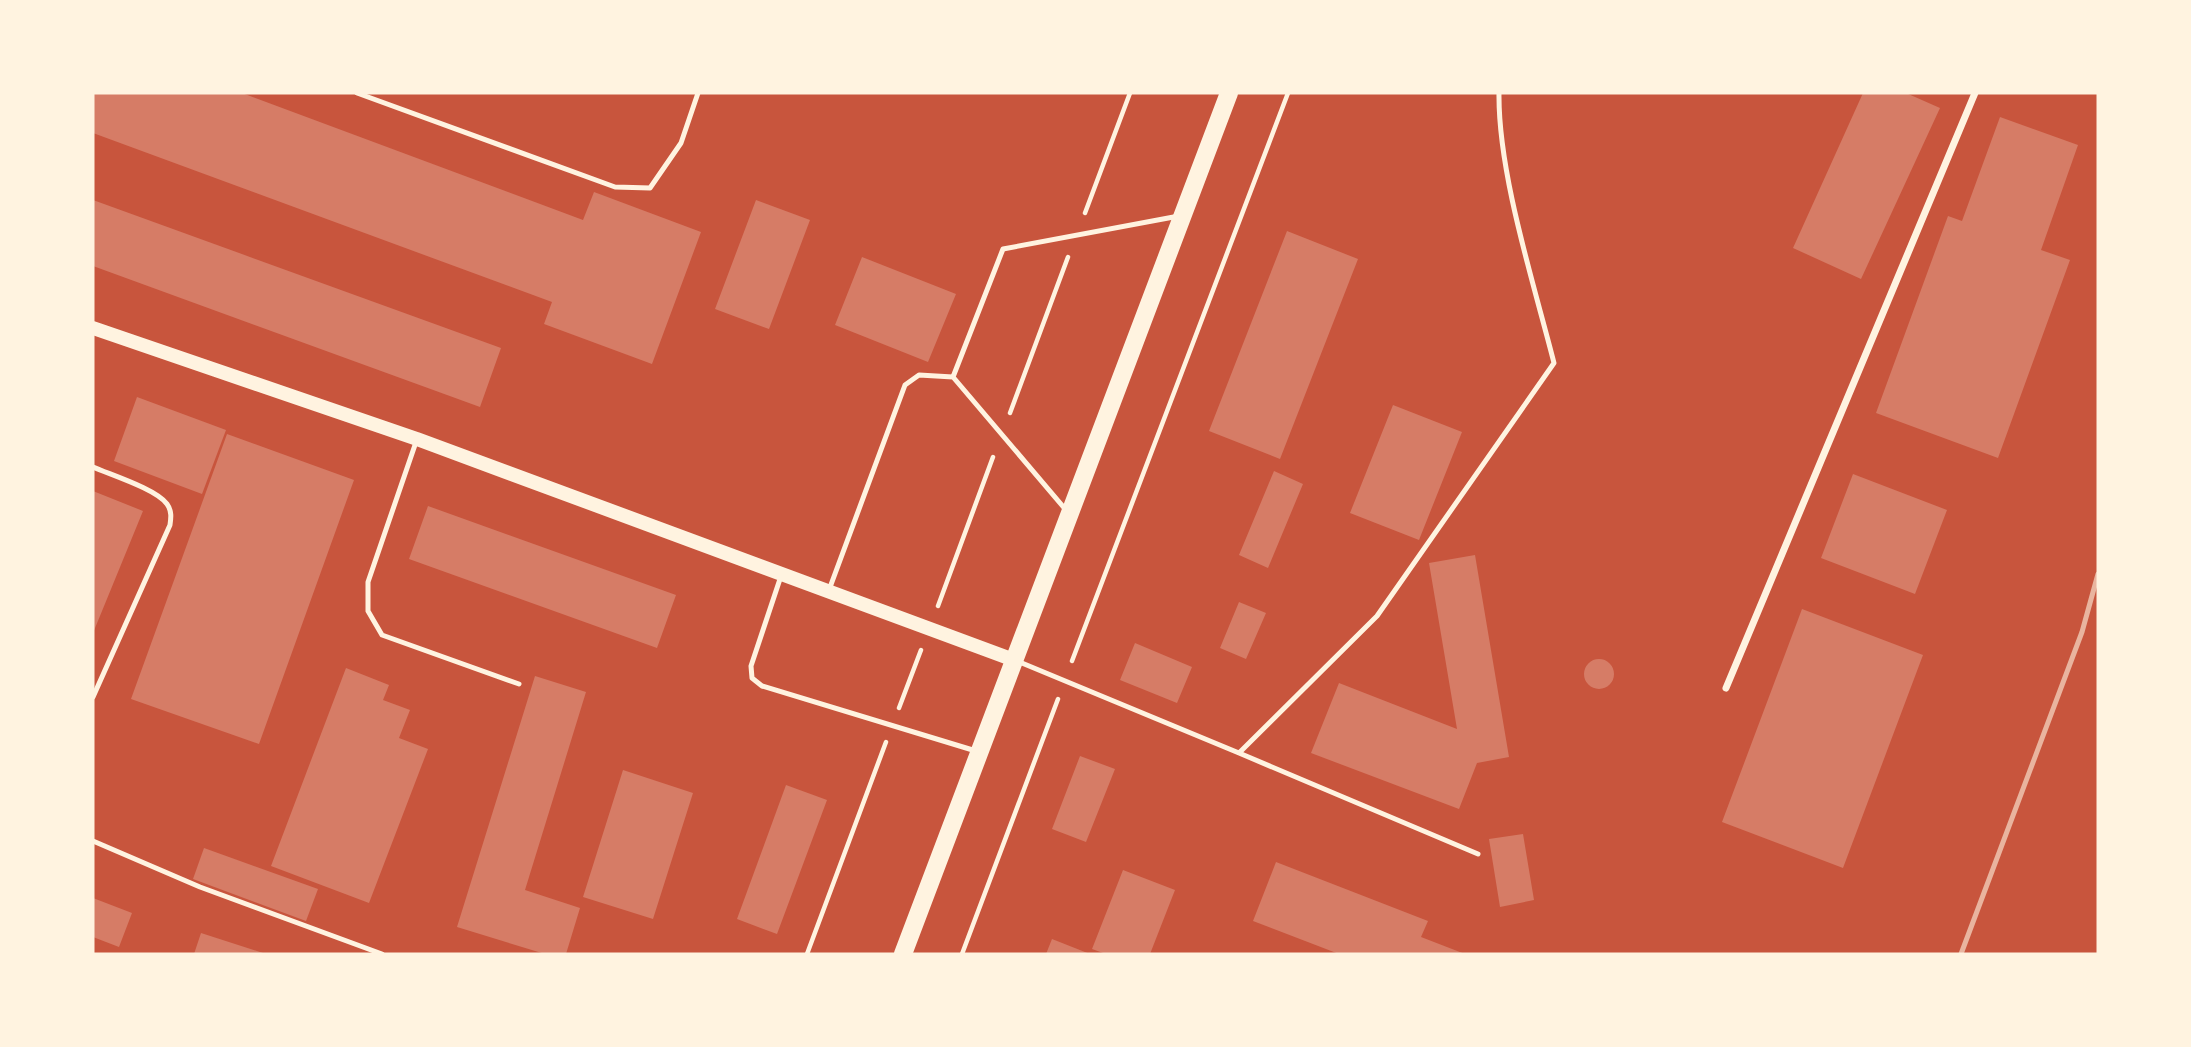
<svg xmlns="http://www.w3.org/2000/svg" width="2191" height="1047" font-family="'DM Sans',sans-serif">
  <rect width="100%" height="100%" fill="#c8553d"/>
  <path fill="#d67c66" d="M93,93H242L583,220L594,192L701,232L652,364L544,324L552,302L93,133Z
    M1863,93H1906L1940,108L1861,279L1793,248Z
    M2000,117L2078,145L2041,250L2070,260L1998,458L1876,413L1948,216L1962,221Z
    M93,200L501,348L480,407L93,266Z
    M756,200L810,220L769,329L715,309Z
    M1287,231L1358,259L1280,459L1209,431Z
    M862,257L956,294L928,362L835,325Z
    M137,397L226,430L202,494L114,461Z
    M1393,405L1462,432L1419,540L1350,513Z
    M227,434L354,480L259,744L131,699Z
    M1274,471L1303,484L1268,568L1239,555Z
    M1853,474L1947,510L1915,594L1821,558Z
    M93,491L143,511L93,633Z
    M428,506L676,595L657,648L409,559Z
    M1475,555L1509,757L1477,763L1459,809L1311,753L1339,683L1457,729L1429,563Z
    M1239,602L1266,613L1246,659L1220,648Z
    M1802,609L1923,655L1843,868L1722,822Z
    M1135,643L1192,667L1177,703L1120,680Z
    M1584 674a15 15 0 1 1 30 0a15 15 0 1 1-30 0Z
    M346,668L389,685L383,700L410,710L399,738L428,749L369,903L271,866Z
    M535,676L586,692L525,890L580,908L566,954H545L457,927Z
    M1080,756L1115,769L1086,842L1052,829Z
    M623,770L693,793L653,919L583,897Z
    M786,785L827,800L777,934L737,919Z
    M1523,834L1534,900L1500,907L1489,839Z
    M204,848L318,889L306,921L193,879Z
    M1276,862L1428,921L1421,937L1465,954H1339L1253,921Z
    M1123,870L1175,890L1150,954H1106L1092,949Z
    M93,898L132,913L119,947L93,937Z
    M201,933L266,954H194Z
    M1052,939L1090,954H1046Z"/>
  <g fill="none" stroke-linecap="round" stroke-linejoin="round">
    <path stroke="#fff3e0" stroke-width="4.5" d="M1085,213L1130,93
      M1010,413L1068,257
      M938,606L993,457
      M1072,661L1288,93
      M899,708L921,650
      M807,954L886,742
      M962,954L1058,699"/>
    <path stroke="#fff3e0" stroke-width="5" d="M357,93L615,187L650,188L681,143L698,93
      M416,442L368,582V611L382,635L519,684
      M93,467C111,475 156,489 167,504C172,511 171,518 170,525L93,697
      M1066,510L953,377L1003,249L1179,216
      M781,576L751,666L752,678L762,686L976,751
      M829,590L905,385L919,375L953,377
      M1017,661L1239,753L1377,616L1554,363C1534,284 1498,173 1499,93
      M1239,753L1478,854
      M93,841L200,887L382,954"/>
    <path stroke="#fff3e0" stroke-width="7" d="M1726,688L1975,93"/>
    <path stroke="#fff3e0" stroke-width="14" d="M93,328L417,439L1014,660"/>
    <path stroke="#fff3e0" stroke-width="18" d="M903,954L1229,93"/>
    <path stroke="#e9b49f" stroke-width="5" d="M1961,954L2082,632L2098,574"/>
  </g>
  <rect width="2191" height="1047" fill="none" stroke="#fff3e0" stroke-width="189"/>
</svg>
